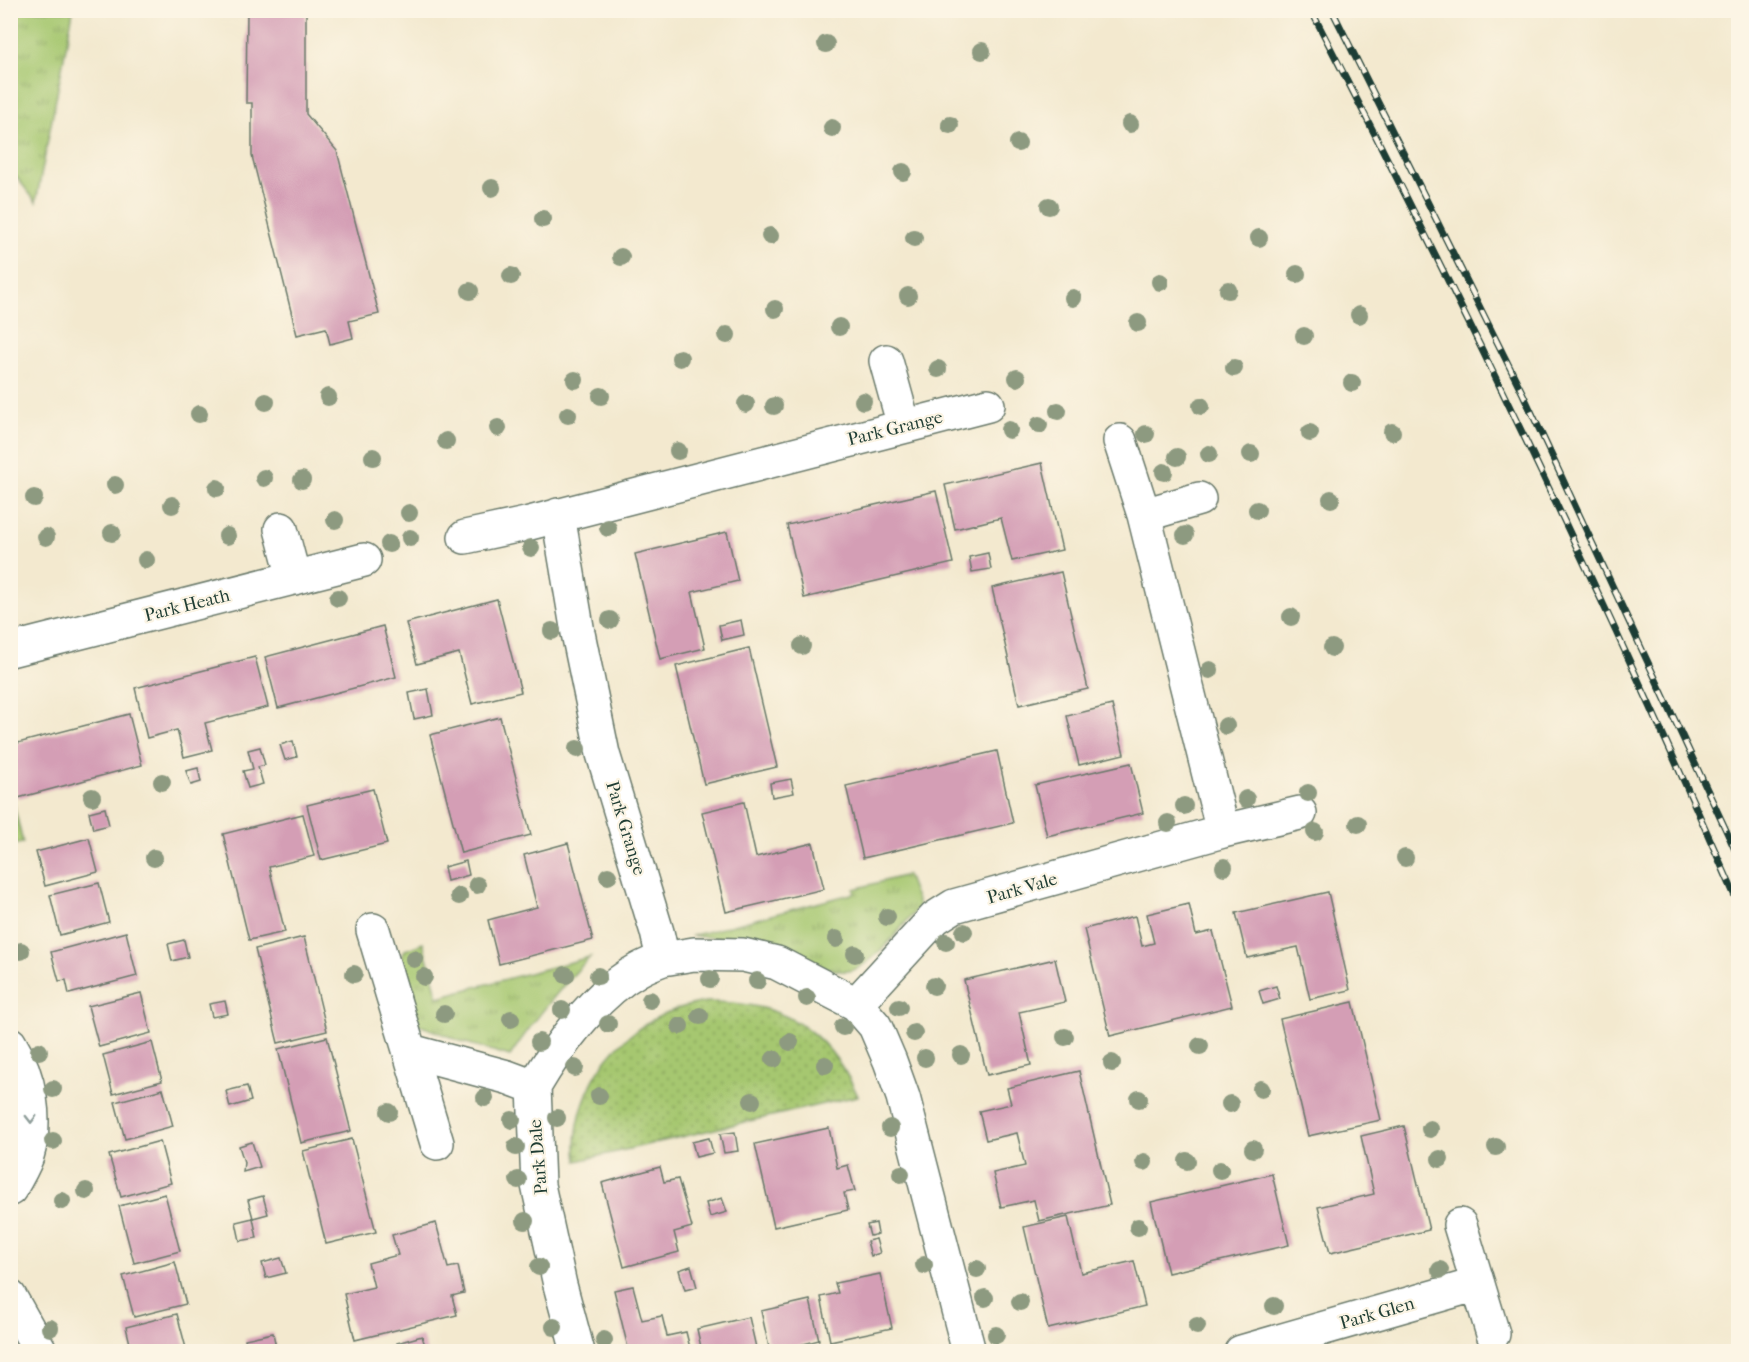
<svg xmlns="http://www.w3.org/2000/svg" width="1749" height="1362" font-family="'IM FELL French Canon',serif">
  <defs>
    <pattern id="grass-tufts" width="24" height="20" patternUnits="userSpaceOnUse" patternTransform="scale(1.5)"><rect width="24" height="20" fill="#a6c770"/><path d="M3 7l-1-3M5 7V3M7 7l1-3M15 17l-1-3M17 17v-4M19 17l1-3" fill="none" stroke="#87a35d"/></pattern>
    <pattern id="park-dots" width="8" height="8" patternUnits="userSpaceOnUse" patternTransform="scale(1.5)"><rect width="8" height="8" fill="#a6c770"/><path d="M2 2h.1M6 6h.1" fill="none" stroke="#87a35d" stroke-width="1.8" stroke-linecap="round"/></pattern>
  </defs>
  <rect width="100%" height="100%" fill="#fcf5e5"/>
  <filter id="ink" filterUnits="userSpaceOnUse"><feTurbulence type="fractalNoise" baseFrequency=".0167" numOctaves="2"/><feDisplacementMap in="SourceGraphic" scale="12" xChannelSelector="R" yChannelSelector="G"/><feConvolveMatrix kernelMatrix="1 2 1 2 8 2 1 2 1" color-interpolation-filters="sRGB"/></filter>
  <filter id="wash" filterUnits="userSpaceOnUse"><feTurbulence type="fractalNoise" baseFrequency=".008" numOctaves="4" result="noise"/><feDisplacementMap in="SourceGraphic" scale="24" xChannelSelector="R" yChannelSelector="G"/><feGaussianBlur stdDeviation="1.35" result="paint"/><feColorMatrix in="noise" values="0 0 0 0 0 0 0 0 0 0 0 0 0 0 0 0 0 1.4 0 .05"/><feComposite in="paint" operator="in"/></filter>
  <g filter="url(#wash)">
    <rect width="100%" height="100%" fill="#f3e9cf"/>
    <path fill="url(#grass-tufts)" stroke="#628252" stroke-width="1.5" d="M11,10L73,11L36,202L11,170Z
      M10,789L23,843L11,845H10Z
      M907,875L919,906C904,924 873,967 848,971C825,974 789,948 765,943C741,938 715,938 691,936L855,893L854,889Z
      M423,943L438,997L590,957C560,988 534,1020 510,1056L463,1042L419,1025L412,1014L400,958L405,950Z
      M11,1073L18,1108L11,1151Z"/>
    <path fill="url(#park-dots)" stroke="#628252" stroke-width="1.5" d="M706,1002C781,1001 826,1027 858,1096L577,1161C574,1140 577,1122 584,1102C602,1048 650,1010 706,1002Z"/>
    <g id="blocks">
      <path fill="#d49eb5" d="M247,10H306V114L337,151L379,314L349,321L353,338L330,344L326,328L297,335L252,156V103H246Z
        M385,10H441V14H385Z
        M1042,463L1062,550L1012,561L1001,518L955,529L945,485Z
        M936,491L953,563L804,598L787,525Z
        M727,532L738,581L692,592L705,648L660,659L635,554Z
        M988,553L991,569L972,572L969,557Z
        M1061,572L1088,689L1019,705L992,588Z
        M497,599L521,692L472,704L459,653L417,664L406,623Z
        M741,620L744,635L722,640L719,625Z
        M383,626L396,677L278,708L265,657Z
        M749,648L777,767L704,784L676,666Z
        M255,657L268,707L205,723L212,750L184,757L177,730L147,738L135,688Z
        M428,689L433,715L414,719L409,693Z
        M1112,705L1124,754L1079,765L1067,716Z
        M129,714L142,765L18,798L10,769V745Z
        M500,717L531,835L461,853L430,735Z
        M293,741L297,757L285,760L280,745Z
        M260,747L265,765L258,767L263,784L248,788L243,771L253,769L248,750Z
        M997,751L1013,823L863,858L846,786Z
        M1131,763L1143,813L1047,836L1035,785Z
        M198,768L201,782L191,785L186,771Z
        M791,779L794,793L772,797L770,783Z
        M373,789L387,844L321,860L307,805Z
        M744,802L756,857L813,843L824,889L726,912L702,812Z
        M105,808L109,825L93,829L89,812Z
        M303,814L314,856L269,867L285,932L249,940L223,834Z
        M89,838L98,872L45,886L36,852Z
        M568,843L593,940L499,964L488,920L537,907L524,855Z
        M466,861L469,875L447,881L444,867Z
        M99,883L109,922L60,935L50,895Z
        M1328,892L1350,990L1310,999L1298,947L1247,958L1236,913Z
        M1189,904L1196,935L1213,931L1232,1006L1110,1036L1084,929L1135,916L1142,946L1154,943L1147,914Z
        M126,932L137,976L69,994L66,980L59,981L51,952Z
        M304,937L327,1031L278,1043L255,949Z
        M184,940L188,957L172,961L168,944Z
        M1055,959L1065,1002L1019,1012L1031,1065L987,1075L964,980Z
        M1276,986L1280,999L1263,1004L1259,991Z
        M141,993L151,1033L99,1047L88,1006Z
        M225,1001L228,1014L212,1017L209,1004Z
        M1353,1002L1381,1120L1308,1136L1280,1019Z
        M327,1037L351,1131L301,1143L278,1049Z
        M152,1042L162,1081L113,1094L103,1055Z
        M1079,1071L1110,1205L1039,1221L1034,1200L1001,1207L993,1173L1025,1166L1017,1133L986,1140L979,1111L1011,1104L1007,1088Z
        M247,1086L251,1101L230,1107L226,1091Z
        M163,1089L173,1126L125,1139L115,1102Z
        M1404,1126L1429,1230L1330,1253L1318,1207L1374,1194L1361,1136Z
        M829,1128L837,1168L848,1165L855,1191L844,1193L848,1210L774,1227L755,1144Z
        M735,1132L738,1151L724,1153L720,1134Z
        M709,1138L713,1153L696,1157L692,1142Z
        M352,1139L376,1232L326,1244L303,1151Z
        M160,1141L171,1183L121,1197L109,1155Z
        M252,1142L260,1167L243,1172L244,1162L239,1146Z
        M660,1167L664,1182L678,1179L692,1227L674,1232L679,1252L624,1267L602,1183Z
        M1272,1174L1289,1245L1168,1273L1151,1202Z
        M165,1194L180,1251L134,1263L119,1206Z
        M263,1196L268,1214L253,1218L248,1200Z
        M722,1198L727,1212L710,1217L706,1203Z
        M1068,1217L1081,1273L1134,1261L1145,1306L1048,1329L1024,1227Z
        M253,1218L257,1238L240,1241L236,1222Z
        M436,1223L448,1268L458,1266L464,1293L452,1296L457,1315L355,1340L344,1294L374,1287L368,1263L398,1255L392,1235Z
        M876,1223L878,1234L870,1236L867,1225Z
        M876,1239L880,1253L871,1256L867,1241Z
        M281,1258L286,1273L266,1278L262,1263Z
        M175,1262L186,1304L134,1317L123,1276Z
        M691,1266L697,1287L685,1290L679,1270Z
        M880,1274L892,1328L830,1341L821,1297L838,1293L835,1283Z
        M633,1286L642,1320L662,1316L667,1336L686,1332L691,1352H629L614,1290Z
        M810,1300L819,1340L796,1346L797,1352H770L761,1311Z
        M177,1314L187,1352H132L126,1327Z
        M749,1317L757,1352H702L697,1329Z
        M273,1333L277,1352H248L245,1339Z
        M422,1336L427,1352H400L397,1343Z"/>
    </g>
  </g>
  <g filter="url(#ink)">
    <use href="#blocks" fill-opacity="0" stroke="#69796a" stroke-width="1.5"/>
    <g fill="none" stroke-linecap="round" stroke-linejoin="round">
      <defs>
        <path id="minor" d="M886,361L904,426
          M1120,441L1144,515L1223,831
          M1144,515L1199,499
          M281,529L294,578
          M465,537L526,524L988,405
          M10,650L364,560
          M373,930L437,1143
          M663,959L694,954L743,955L777,963L856,1004L875,1026L890,1061L903,1097L969,1352
          M856,1004L935,918L954,906L1223,831L1300,813
          M10,1044C30,1076 38,1120 27,1156C23,1167 16,1179 10,1189
          M410,1051L507,1077L534,1087L538,1185L560,1285L578,1352
          M534,1087C558,1046 595,994 638,970C645,966 655,962 663,959L657,932L603,754L578,633L558,515
          M1460,1225L1493,1334
          M10,1297L41,1352
          M1241,1352L1478,1284"/>
      </defs>
      <use href="#minor" stroke="#69796a" stroke-width="36"/>
      <use href="#minor" stroke="#fff" stroke-width="33"/>
      <defs>
        <path id="rail" d="M1311,10C1463,303 1606,601 1738,903
          M1332,10L1523,394L1738,856"/>
      </defs>
      <use href="#rail" stroke="#1f3d34" stroke-width="7"/>
      <use href="#rail" stroke="#fcf5e5" stroke-width="4.5" stroke-dasharray="14" stroke-linecap="butt"/>
    </g>
    <g fill="#8d9a80">
      <circle cx="826" cy="44" r="9"/>
      <circle cx="982" cy="51" r="9"/>
      <circle cx="1130" cy="124" r="9"/>
      <circle cx="950" cy="125" r="9"/>
      <circle cx="832" cy="128" r="9"/>
      <circle cx="1018" cy="143" r="9"/>
      <circle cx="903" cy="172" r="9"/>
      <circle cx="492" cy="188" r="9"/>
      <circle cx="1049" cy="206" r="9"/>
      <circle cx="543" cy="219" r="9"/>
      <circle cx="770" cy="236" r="9"/>
      <circle cx="914" cy="238" r="9"/>
      <circle cx="1259" cy="238" r="9"/>
      <circle cx="621" cy="257" r="9"/>
      <circle cx="1297" cy="274" r="9"/>
      <circle cx="511" cy="276" r="9"/>
      <circle cx="1160" cy="282" r="9"/>
      <circle cx="1228" cy="290" r="9"/>
      <circle cx="470" cy="291" r="9"/>
      <circle cx="908" cy="296" r="9"/>
      <circle cx="1073" cy="298" r="9"/>
      <circle cx="775" cy="309" r="9"/>
      <circle cx="1359" cy="315" r="9"/>
      <circle cx="1138" cy="323" r="9"/>
      <circle cx="839" cy="327" r="9"/>
      <circle cx="727" cy="335" r="9"/>
      <circle cx="1304" cy="336" r="9"/>
      <circle cx="680" cy="358" r="9"/>
      <circle cx="1234" cy="368" r="9"/>
      <circle cx="938" cy="369" r="9"/>
      <circle cx="1017" cy="378" r="9"/>
      <circle cx="575" cy="380" r="9"/>
      <circle cx="1352" cy="383" r="9"/>
      <circle cx="601" cy="396" r="9"/>
      <circle cx="328" cy="397" r="9"/>
      <circle cx="863" cy="401" r="9"/>
      <circle cx="266" cy="402" r="9"/>
      <circle cx="746" cy="404" r="9"/>
      <circle cx="774" cy="406" r="9"/>
      <circle cx="1201" cy="406" r="9"/>
      <circle cx="1058" cy="411" r="9"/>
      <circle cx="199" cy="414" r="9"/>
      <circle cx="568" cy="415" r="9"/>
      <circle cx="1039" cy="425" r="9"/>
      <circle cx="498" cy="428" r="9"/>
      <circle cx="1009" cy="430" r="9"/>
      <circle cx="1392" cy="432" r="9"/>
      <circle cx="1310" cy="433" r="9"/>
      <circle cx="1146" cy="434" r="9"/>
      <circle cx="446" cy="441" r="9"/>
      <circle cx="678" cy="451" r="9"/>
      <circle cx="1209" cy="454" r="9"/>
      <circle cx="1251" cy="454" r="9"/>
      <circle cx="373" cy="457" r="9"/>
      <circle cx="1177" cy="457" r="9"/>
      <circle cx="1164" cy="472" r="9"/>
      <circle cx="264" cy="478" r="9"/>
      <circle cx="302" cy="480" r="9"/>
      <circle cx="115" cy="485" r="9"/>
      <circle cx="217" cy="488" r="9"/>
      <circle cx="34" cy="498" r="9"/>
      <circle cx="1331" cy="499" r="9"/>
      <circle cx="172" cy="505" r="9"/>
      <circle cx="1257" cy="510" r="9"/>
      <circle cx="409" cy="513" r="9"/>
      <circle cx="335" cy="520" r="9"/>
      <circle cx="608" cy="528" r="9"/>
      <circle cx="112" cy="533" r="9"/>
      <circle cx="1185" cy="535" r="9"/>
      <circle cx="227" cy="536" r="9"/>
      <circle cx="46" cy="537" r="9"/>
      <circle cx="410" cy="538" r="9"/>
      <circle cx="389" cy="544" r="9"/>
      <circle cx="531" cy="548" r="9"/>
      <circle cx="146" cy="560" r="9"/>
      <circle cx="338" cy="598" r="9"/>
      <circle cx="1291" cy="617" r="9"/>
      <circle cx="610" cy="620" r="9"/>
      <circle cx="552" cy="631" r="9"/>
      <circle cx="802" cy="646" r="9"/>
      <circle cx="1332" cy="648" r="9"/>
      <circle cx="1210" cy="670" r="9"/>
      <circle cx="1226" cy="726" r="9"/>
      <circle cx="577" cy="749" r="9"/>
      <circle cx="162" cy="782" r="9"/>
      <circle cx="1308" cy="793" r="9"/>
      <circle cx="92" cy="797" r="9"/>
      <circle cx="1246" cy="799" r="9"/>
      <circle cx="1184" cy="806" r="9"/>
      <circle cx="1168" cy="823" r="9"/>
      <circle cx="1358" cy="824" r="9"/>
      <circle cx="1315" cy="832" r="9"/>
      <circle cx="154" cy="858" r="9"/>
      <circle cx="1405" cy="858" r="9"/>
      <circle cx="1224" cy="867" r="9"/>
      <circle cx="608" cy="876" r="9"/>
      <circle cx="477" cy="885" r="9"/>
      <circle cx="459" cy="896" r="9"/>
      <circle cx="887" cy="917" r="9"/>
      <circle cx="964" cy="932" r="9"/>
      <circle cx="836" cy="939" r="9"/>
      <circle cx="946" cy="942" r="9"/>
      <circle cx="21" cy="951" r="9"/>
      <circle cx="855" cy="954" r="9"/>
      <circle cx="414" cy="959" r="9"/>
      <circle cx="354" cy="974" r="9"/>
      <circle cx="566" cy="975" r="9"/>
      <circle cx="598" cy="976" r="9"/>
      <circle cx="424" cy="977" r="9"/>
      <circle cx="710" cy="979" r="9"/>
      <circle cx="757" cy="981" r="9"/>
      <circle cx="934" cy="986" r="9"/>
      <circle cx="807" cy="998" r="9"/>
      <circle cx="650" cy="1000" r="9"/>
      <circle cx="899" cy="1007" r="9"/>
      <circle cx="562" cy="1010" r="9"/>
      <circle cx="444" cy="1014" r="9"/>
      <circle cx="700" cy="1016" r="9"/>
      <circle cx="511" cy="1019" r="9"/>
      <circle cx="608" cy="1024" r="9"/>
      <circle cx="680" cy="1026" r="9"/>
      <circle cx="843" cy="1027" r="9"/>
      <circle cx="914" cy="1033" r="9"/>
      <circle cx="1065" cy="1037" r="9"/>
      <circle cx="539" cy="1042" r="9"/>
      <circle cx="790" cy="1042" r="9"/>
      <circle cx="1200" cy="1046" r="9"/>
      <circle cx="39" cy="1051" r="9"/>
      <circle cx="961" cy="1055" r="9"/>
      <circle cx="925" cy="1058" r="9"/>
      <circle cx="774" cy="1059" r="9"/>
      <circle cx="1112" cy="1063" r="9"/>
      <circle cx="825" cy="1065" r="9"/>
      <circle cx="575" cy="1068" r="9"/>
      <circle cx="53" cy="1089" r="9"/>
      <circle cx="1261" cy="1089" r="9"/>
      <circle cx="599" cy="1096" r="9"/>
      <circle cx="485" cy="1098" r="9"/>
      <circle cx="1139" cy="1099" r="9"/>
      <circle cx="752" cy="1101" r="9"/>
      <circle cx="1230" cy="1104" r="9"/>
      <circle cx="389" cy="1112" r="9"/>
      <circle cx="557" cy="1118" r="9"/>
      <circle cx="512" cy="1120" r="9"/>
      <circle cx="890" cy="1128" r="9"/>
      <circle cx="1430" cy="1129" r="9"/>
      <circle cx="53" cy="1141" r="9"/>
      <circle cx="516" cy="1147" r="9"/>
      <circle cx="1496" cy="1147" r="9"/>
      <circle cx="1253" cy="1149" r="9"/>
      <circle cx="1440" cy="1159" r="9"/>
      <circle cx="1187" cy="1161" r="9"/>
      <circle cx="1144" cy="1162" r="9"/>
      <circle cx="1220" cy="1170" r="9"/>
      <circle cx="901" cy="1174" r="9"/>
      <circle cx="518" cy="1180" r="9"/>
      <circle cx="86" cy="1191" r="9"/>
      <circle cx="62" cy="1201" r="9"/>
      <circle cx="525" cy="1221" r="9"/>
      <circle cx="1138" cy="1227" r="9"/>
      <circle cx="924" cy="1265" r="9"/>
      <circle cx="539" cy="1267" r="9"/>
      <circle cx="977" cy="1269" r="9"/>
      <circle cx="1440" cy="1270" r="9"/>
      <circle cx="985" cy="1298" r="9"/>
      <circle cx="1020" cy="1302" r="9"/>
      <circle cx="1274" cy="1306" r="9"/>
      <circle cx="1197" cy="1326" r="9"/>
      <circle cx="554" cy="1327" r="9"/>
      <circle cx="50" cy="1328" r="9"/>
      <circle cx="996" cy="1335" r="9"/>
      <circle cx="604" cy="1340" r="9"/>
    </g>
    <defs><path id="oneway-chevron" d="M-2-3.5L2.5 0L-2 3.5" fill="none" stroke-width="1.6" stroke-linecap="round" stroke-linejoin="round" transform="scale(1.5)"/></defs>
    <use stroke="#8f9e9a" href="#oneway-chevron" transform="translate(31 1119) rotate(90)"/>
  </g>
  <g text-anchor="middle" stroke-width="4.5" stroke-linejoin="round" paint-order="stroke">
    <g font-size="18" fill="#1f3d34" stroke="#fcf5e5">
      <text transform="translate(895 428) rotate(-14)" y="6">Park Grange</text>
      <text transform="translate(187 605) rotate(-14)" y="6">Park Heath</text>
      <text transform="translate(626 828) rotate(73)" y="6">Park Grange</text>
      <text transform="translate(1022 888) rotate(-16)" y="6">Park Vale</text>
      <text transform="translate(538 1157) rotate(-95)" y="6">Park Dale</text>
      <text transform="translate(1377 1313) rotate(-16)" y="6">Park Glen</text>
    </g>
  </g>
  <rect width="1749" height="1362" fill="none" stroke="#fcf5e5" stroke-width="36"/>
</svg>
